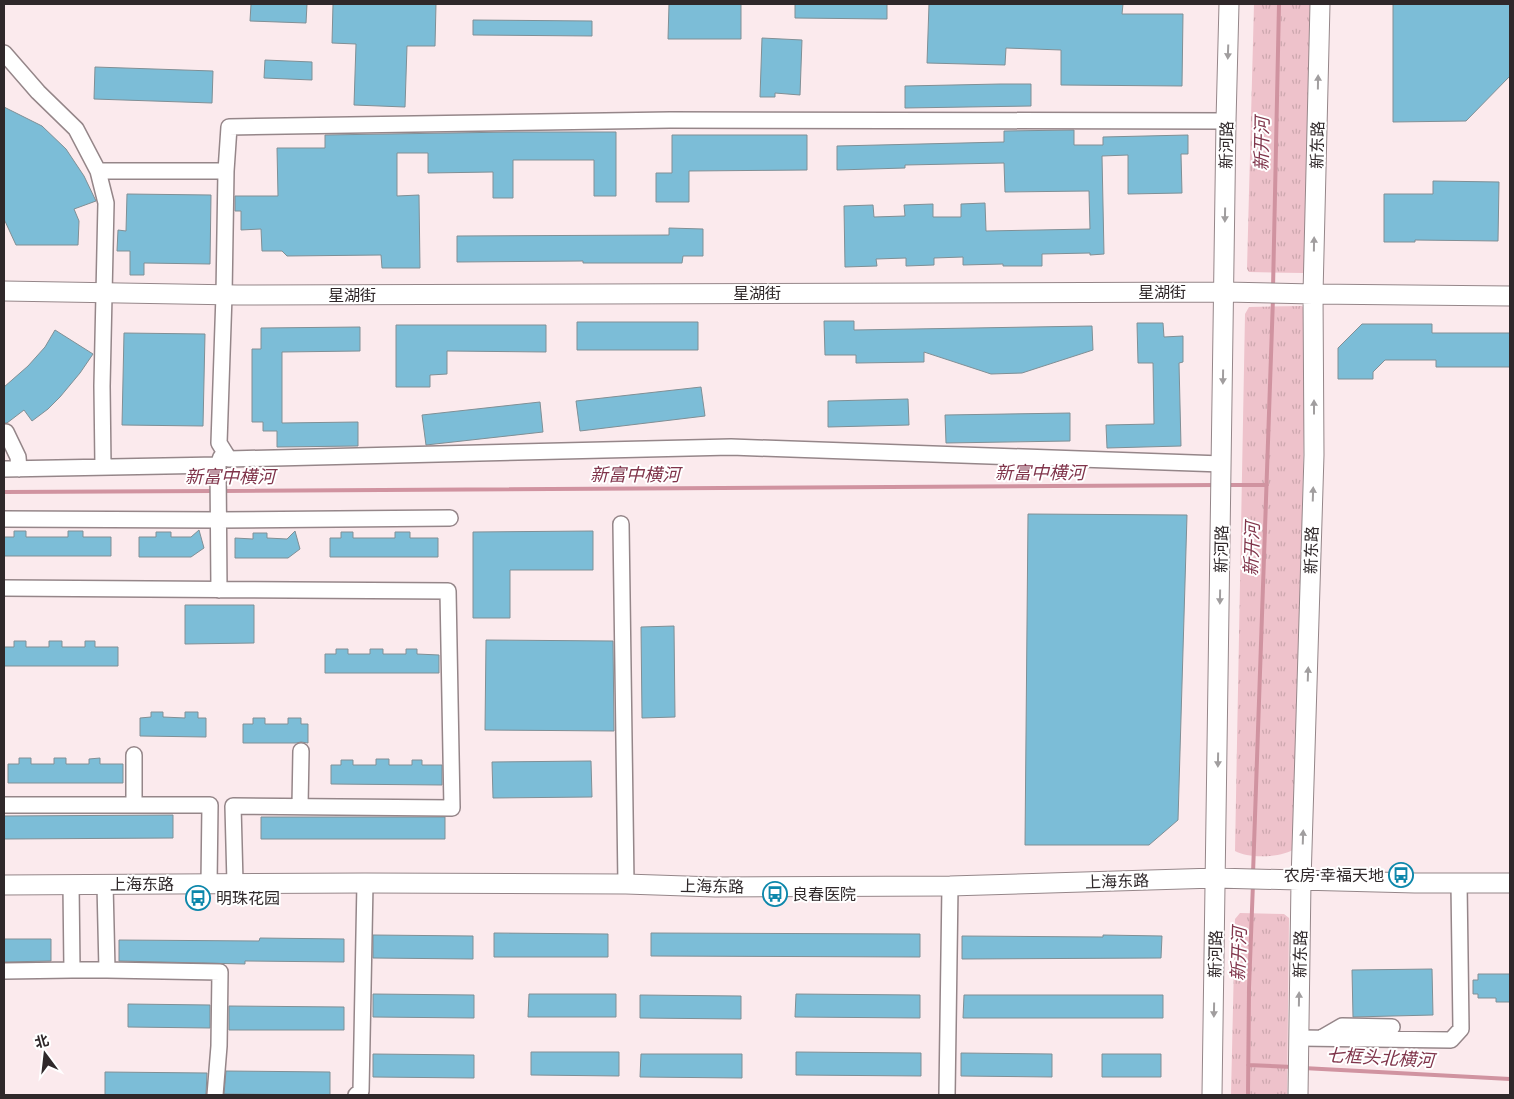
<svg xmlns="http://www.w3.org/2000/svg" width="1514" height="1099" font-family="Inter,'Noto Sans SC',sans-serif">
  <defs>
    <pattern id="grass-tufts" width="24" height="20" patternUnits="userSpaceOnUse" patternTransform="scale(1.25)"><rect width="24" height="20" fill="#eec2cb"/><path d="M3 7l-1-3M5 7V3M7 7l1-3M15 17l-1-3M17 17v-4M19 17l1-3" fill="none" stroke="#cca7ae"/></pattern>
  </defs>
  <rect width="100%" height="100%" fill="#fbeaed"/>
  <path fill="url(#grass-tufts)" d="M1254,4H1310L1307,270L1303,273L1249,272L1247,269Z
    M1302,306L1306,310L1296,848C1282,858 1249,859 1235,851L1245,314L1249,307Z
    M1240,913L1284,914L1289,918L1287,1095H1231L1235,919Z"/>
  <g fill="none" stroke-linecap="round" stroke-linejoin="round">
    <path stroke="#d093a0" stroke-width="4" d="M1273,289L1279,4
      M1226,485H1267
      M221,491L1216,485
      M4,492L214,491
      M1253,874L1273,298
      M1248,1065L1293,1067
      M1303,1068L1510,1079
      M1248,1095L1249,988L1253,883"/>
  </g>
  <path fill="#7cbdd7" stroke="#808f95" d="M251,4H307L306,23L250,21Z
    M333,4H436L435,46H407L405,107L354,105L356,44L332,43Z
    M669,4H741V39H668Z
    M795,4H887V19L795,18Z
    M929,4H1123L1122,14H1183L1182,86L1061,85V50L1006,48L1005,65L927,63Z
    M1393,4H1510V76L1466,121L1393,122Z
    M473,20L592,21V36L473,35Z
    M762,38L802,40L800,95L775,93V97H760Z
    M265,60L312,62V80L264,78Z
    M95,67L213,71L212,103L94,99Z
    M1000,84H1031V106L905,108V86Z
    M4,107L42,126L66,149L84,176L96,201L74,209L79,221L78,245H16L4,219Z
    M1074,130V145H1103V137L1188,135V154H1181L1182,193L1128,194V155L1102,156L1104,254L1090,255V253L1042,254V266H1003V264L963,265V257L934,258V265L906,266V258L876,259L877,266L845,267L844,206L873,205L874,217L905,216L904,205L933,204V217H961V204L985,203L986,231L1090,229L1089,191L1005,192L1004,163L905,165V168L837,170V146L1004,142V131Z
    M513,132H616V196H594V160H513V198H493V172L428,173V153H397V196L419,195L420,268H382L381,255L287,256L282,251H262L261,229L241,230V211H235V196H278L277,148H325V135Z
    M672,135H807V170L689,171V202H656V173H672Z
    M1433,181L1499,182L1498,241L1415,240V242H1384V194H1433Z
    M127,194L211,195L210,264L144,263V275H130V251H117L118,230L126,231Z
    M669,228L703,229V256H683L682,263H583V261L457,262V236L669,235Z
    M824,321H854V330L1092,326L1093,350L1022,373L991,374L924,352V362L856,363V355H825Z
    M577,322H698V350H577Z
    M1137,323H1163L1164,337L1183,336V362L1179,363L1181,446L1107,448L1106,425L1154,424L1153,363H1138Z
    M1362,324H1432V333H1510V367H1436V360H1385L1373,372V379H1338V348Z
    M396,325H546V352L447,351V374L430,375V387H396Z
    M360,327V351L282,352V423L358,422V446L277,447V431H263V422H252V349H261V328Z
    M55,330L93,354L80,373L60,397L48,409L32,421L24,410L7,423H4V387L28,366L45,347Z
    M124,333L205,334L203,426L122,425Z
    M701,387L705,416L580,431L576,401Z
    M908,399L909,425L828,427V401Z
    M540,402L543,432L426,445L422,415Z
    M1070,413V441L946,443L945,415Z
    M1028,514L1187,515L1178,820L1149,845H1025Z
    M199,530L204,548L191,557H139V537H156V532H171V537H191Z
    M14,531H26V537H68V531H83V537H111V556H4V537H14Z
    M295,531L300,549L288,558H235V538L253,539V533H267V538L287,539Z
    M593,531V570H510V618H473V532Z
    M341,532H353V538H395V532H410V538H438V557H330V538H341Z
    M185,605H254V643L185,644Z
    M674,626L675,717L642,718L641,627Z
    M486,640L613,641L614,731L485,730Z
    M14,641H26V647H49V641H62V647H85V641H95V647H118V666H4V647H14Z
    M336,649H348V654H370V649H383V654H406V649H417V654L439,655V673H325V654H336Z
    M151,712H163V717L185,718V712H198V718H206V737L140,736V718L151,717Z
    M253,718H265V724H288V718H301V724H308V743L301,742L296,743H243V724H253Z
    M19,758H31V764H54V758H66V764H89V759L100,758V764H123V783H8V764H19Z
    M376,759H389V765H412V760H422V765H442V785L331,784V765H341V760H353V765H376Z
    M591,761L592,797L493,798L492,762Z
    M173,815V838L4,839V816Z
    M261,817H445V839H261Z
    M494,933L608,934V957H494Z
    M651,933L920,934V957L651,956Z
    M373,935L473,936V959L373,958Z
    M1103,935L1162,936L1161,958L962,959V936L1103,937Z
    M260,938L344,939V962L245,961V964L119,961V940L259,941Z
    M4,939H51V961L4,962Z
    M1432,969L1433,1015L1353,1017L1352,970Z
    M1478,974H1510V1002H1496V998H1478V994H1473V980H1478Z
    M373,994L474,995V1018L373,1017Z
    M529,994H616V1017H528Z
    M796,994L920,995V1018L795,1017Z
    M640,995L741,996V1019L640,1018Z
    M964,995H1163V1018H963Z
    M128,1004L210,1005V1028L128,1027Z
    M229,1006L344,1007V1030H229Z
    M531,1052H619V1076L531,1075Z
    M796,1052L921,1053V1076L796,1075Z
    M961,1053L1052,1054V1077L961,1076Z
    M373,1054L474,1055V1078L373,1077Z
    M641,1054H742V1078L640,1077Z
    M1102,1054H1161V1077H1102Z
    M226,1071L330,1072V1095L224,1094Z
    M105,1072L207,1073L206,1094L204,1095H105Z"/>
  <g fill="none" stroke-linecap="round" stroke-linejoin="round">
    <defs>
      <path id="minor" d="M4,53L38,92L76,129L98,171L106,203L102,386L103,467
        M98,171H226
        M6,432L18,457L19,469
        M1222,464L731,447L229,459L219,443L224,295L226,171L229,127L670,120L1226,121
        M4,469L218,465
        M4,519L218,520L450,518
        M621,524L626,884
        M4,588L448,591L452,808L233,806L235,883
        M219,590L218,465L221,457
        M4,805H210L209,884
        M134,805V755
        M300,806L301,751
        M71,884L72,970H107L105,884
        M107,970L220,972L219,1046L215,1095
        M4,971L72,970
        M1323,1037L1342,1026L1392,1027
        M1299,1038L1451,1040L1461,1029L1459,883
        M356,1095L361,1091L365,883
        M947,1095L950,886"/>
      <path id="tertiary" d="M4,291L237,295L1225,292L1313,294L1510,296
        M4,885L365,883L626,884L715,887L950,886L1216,878L1415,883H1510
        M1212,1095L1226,121L1229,4
        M1298,1095L1301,881L1314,455L1313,294L1320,4"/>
    </defs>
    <use href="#minor" stroke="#958689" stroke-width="18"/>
    <use href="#tertiary" stroke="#958689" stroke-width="21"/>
    <use href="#minor" stroke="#fff" stroke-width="15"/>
    <use href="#tertiary" stroke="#fff" stroke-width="19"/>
  </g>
  <defs><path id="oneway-solid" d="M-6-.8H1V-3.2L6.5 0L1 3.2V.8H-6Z" transform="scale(1.25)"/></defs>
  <g fill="#a19e9f">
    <use href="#oneway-solid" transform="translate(1228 52) rotate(92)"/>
    <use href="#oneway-solid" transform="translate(1318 82) rotate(-89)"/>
    <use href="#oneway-solid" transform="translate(1225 215) rotate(91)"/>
    <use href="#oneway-solid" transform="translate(1314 244) rotate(-89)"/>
    <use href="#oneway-solid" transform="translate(1223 377) rotate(91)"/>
    <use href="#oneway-solid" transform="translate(1314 407) rotate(-90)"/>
    <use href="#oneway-solid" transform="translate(1313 494) rotate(-88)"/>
    <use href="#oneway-solid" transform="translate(1220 597) rotate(91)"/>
    <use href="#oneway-solid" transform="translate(1308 674) rotate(-88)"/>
    <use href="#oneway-solid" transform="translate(1218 760) rotate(91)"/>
    <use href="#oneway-solid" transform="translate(1303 837) rotate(-88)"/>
    <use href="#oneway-solid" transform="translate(1299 999) rotate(-89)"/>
    <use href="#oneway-solid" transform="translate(1214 1010) rotate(91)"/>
  </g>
  <defs>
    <symbol id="bus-ring" viewBox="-11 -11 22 22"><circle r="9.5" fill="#fff" stroke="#0d87ab" stroke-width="1.5"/><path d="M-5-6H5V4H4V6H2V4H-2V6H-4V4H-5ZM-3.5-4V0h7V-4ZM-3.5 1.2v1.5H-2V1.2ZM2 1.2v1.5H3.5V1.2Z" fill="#0d87ab"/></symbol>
  </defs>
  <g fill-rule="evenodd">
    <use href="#bus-ring" x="1387" y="861" width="28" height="28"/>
    <use href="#bus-ring" x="761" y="880" width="28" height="28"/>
    <use href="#bus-ring" x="184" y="884" width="28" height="28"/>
  </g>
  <g text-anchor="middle" stroke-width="4" stroke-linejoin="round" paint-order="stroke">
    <g font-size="16" fill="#2f282a" stroke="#fff">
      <text transform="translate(1226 145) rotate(-89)" y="6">新河路</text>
      <text transform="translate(1317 145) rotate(-89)" y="6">新东路</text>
      <text x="1162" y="298">星湖街</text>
      <text x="757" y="299">星湖街</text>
      <text x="352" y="301">星湖街</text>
      <text transform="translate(1221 549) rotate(-89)" y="6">新河路</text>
      <text transform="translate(1311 550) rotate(-88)" y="6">新东路</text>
      <text transform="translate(1117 881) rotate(-2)" y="6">上海东路</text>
      <text x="142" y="890">上海东路</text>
      <text transform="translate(712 886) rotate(1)" y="6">上海东路</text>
      <text transform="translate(1215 954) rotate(-89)" y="6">新河路</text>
      <text transform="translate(1300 954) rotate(-89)" y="6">新东路</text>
    </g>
    <g font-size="16" fill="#2f282a" stroke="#fff" text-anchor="start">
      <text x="1384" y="881" text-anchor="end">农房·幸福天地</text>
      <text x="792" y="900">良春医院</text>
      <text x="216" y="904">明珠花园</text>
    </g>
    <g font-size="18" font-style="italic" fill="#80354b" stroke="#fff">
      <text transform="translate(1262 144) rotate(-89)" y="6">新开河</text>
      <text x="1040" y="479">新富中横河</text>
      <text x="635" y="481">新富中横河</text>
      <text x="230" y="483">新富中横河</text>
      <text transform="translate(1252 549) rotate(-88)" y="6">新开河</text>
      <text transform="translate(1239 954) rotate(-88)" y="6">新开河</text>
      <text transform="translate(1380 1058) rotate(3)" y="6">七框头北横河</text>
    </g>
  </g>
  <rect width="1514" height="1099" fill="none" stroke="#2f282a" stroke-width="10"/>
  <g transform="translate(45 1054) rotate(345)" stroke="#ffffff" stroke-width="4" paint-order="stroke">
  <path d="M0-4L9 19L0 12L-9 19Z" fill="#2f282a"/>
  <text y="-8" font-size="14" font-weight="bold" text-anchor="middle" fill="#2f282a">北</text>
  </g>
</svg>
